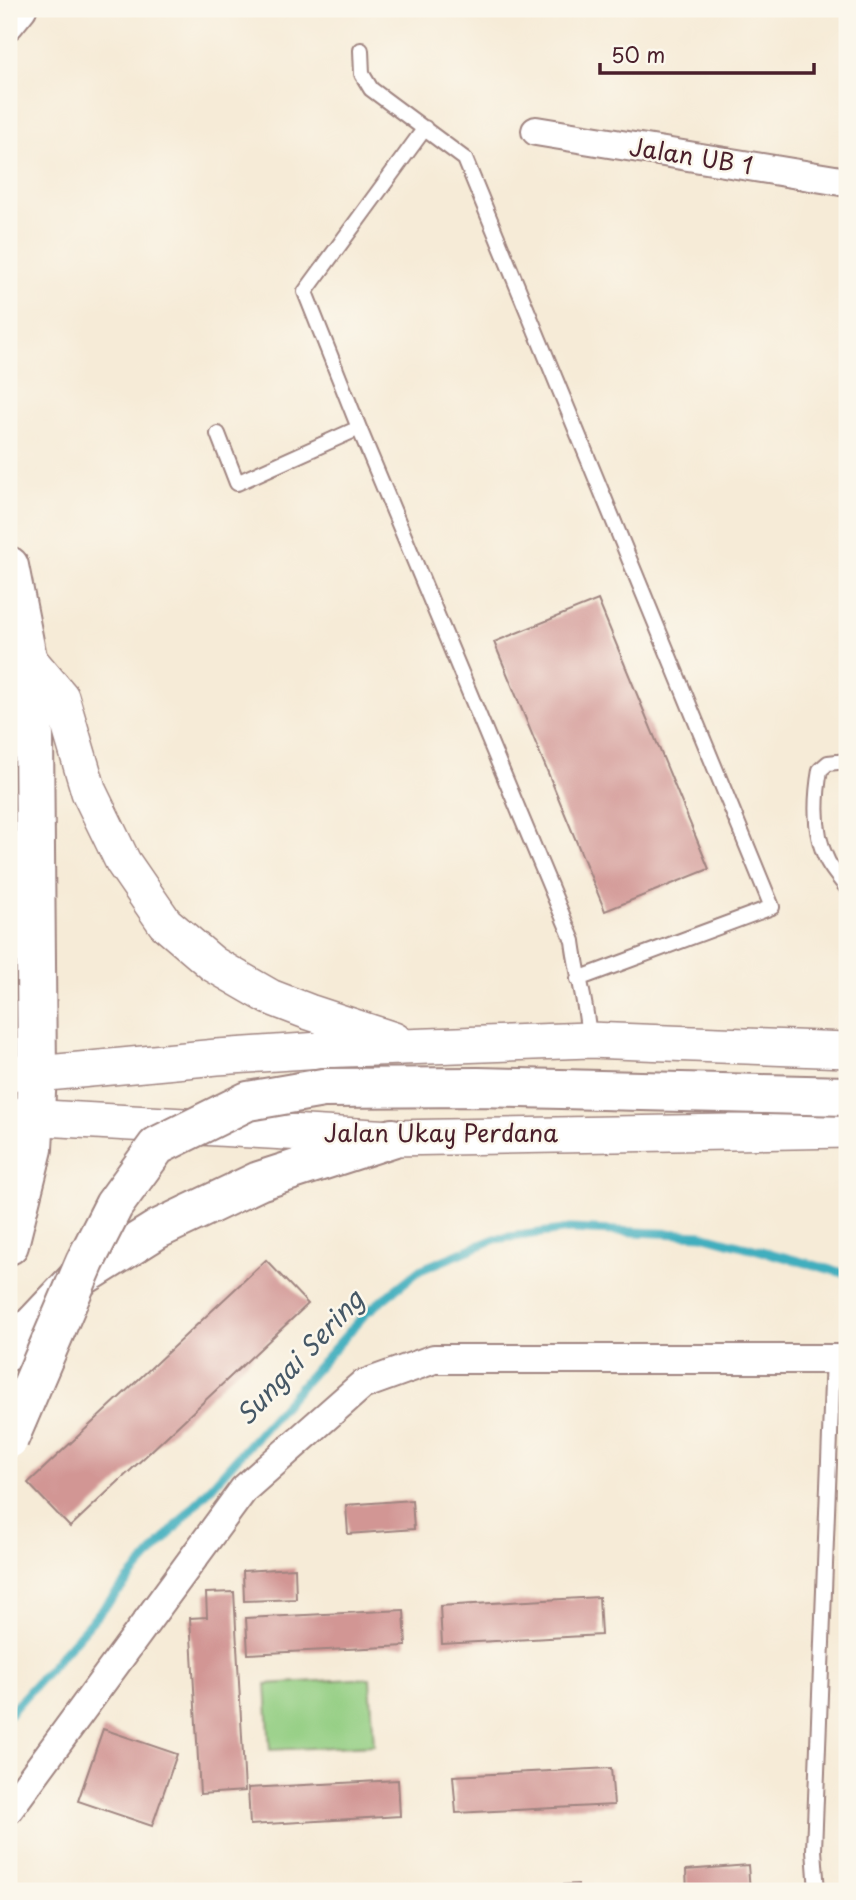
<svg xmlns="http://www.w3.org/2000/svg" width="856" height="1900" font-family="'Playpen Sans',sans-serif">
  <rect width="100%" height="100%" fill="#fbf7ec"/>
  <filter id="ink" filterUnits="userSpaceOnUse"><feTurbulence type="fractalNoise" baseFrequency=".0143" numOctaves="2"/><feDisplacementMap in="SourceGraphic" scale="14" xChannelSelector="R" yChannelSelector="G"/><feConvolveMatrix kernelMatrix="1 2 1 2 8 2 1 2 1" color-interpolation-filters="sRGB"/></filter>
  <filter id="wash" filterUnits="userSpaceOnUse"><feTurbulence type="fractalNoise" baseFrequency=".00686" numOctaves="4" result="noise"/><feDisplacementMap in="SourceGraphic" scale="28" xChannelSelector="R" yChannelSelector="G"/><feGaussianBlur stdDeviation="1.57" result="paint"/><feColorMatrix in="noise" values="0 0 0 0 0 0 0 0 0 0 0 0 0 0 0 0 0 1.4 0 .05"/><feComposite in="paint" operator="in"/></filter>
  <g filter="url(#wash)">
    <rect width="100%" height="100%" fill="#f6ebd7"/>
    <path fill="#92cd81" stroke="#6e7656" stroke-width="2" d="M370,1678L374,1745L270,1750L266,1684Z"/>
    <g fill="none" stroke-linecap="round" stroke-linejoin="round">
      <path stroke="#40aebe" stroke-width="9" d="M9,1714L366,1313L420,1270L495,1239L570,1229L702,1235L847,1274"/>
    </g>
    <g id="blocks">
      <path fill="#d29694" d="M598,600L709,869L605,911L494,642Z
        M266,1260L308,1304L70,1527L28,1483Z
        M412,1500L414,1529L348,1534L346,1505Z
        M295,1568L296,1599L244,1601L243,1571Z
        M234,1592L245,1791L200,1794L190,1618L207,1617L206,1593Z
        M599,1597L601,1635L442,1644L440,1606Z
        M404,1610L406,1646L248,1654L246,1618Z
        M103,1729L177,1754L152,1826L78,1801Z
        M611,1768L614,1805L456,1813L453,1776Z
        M398,1780L400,1816L250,1825L248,1788Z
        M748,1865L750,1891H687L686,1870Z
        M578,1884V1891H491V1889Z"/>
    </g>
  </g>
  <g filter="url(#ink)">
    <use href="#blocks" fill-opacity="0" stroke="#a08581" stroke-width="2"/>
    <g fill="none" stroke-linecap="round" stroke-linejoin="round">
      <defs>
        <path id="service" d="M361,50L362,74L371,89L465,159L772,907L578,979
          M425,128L305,292L359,428L573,941C577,974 587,1006 589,1039
          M218,434L237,483L359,428
          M847,761L828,763L820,770C815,799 813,834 828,862C833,871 841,880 847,888
          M817,1891L814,1850L833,1357"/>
        <path id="minor" d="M9,25L22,9
          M536,131L847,182
          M9,1809L244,1489L362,1385L434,1359H847"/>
        <path id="tertiary" d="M27,657L61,697L89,792L123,862L165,923L213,964L270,997L309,1012L394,1040
          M9,1073L37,1074L217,1057L321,1050L589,1040L847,1050
          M9,1116L392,1138L847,1130"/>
        <path id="trunk" d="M9,566L27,657L34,736L37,1074L33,1149L9,1245
          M9,1351L75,1281L158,1229L259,1181L392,1138"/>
      </defs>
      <use href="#service" stroke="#a08581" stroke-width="18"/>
      <use href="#minor" stroke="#a08581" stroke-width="32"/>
      <use href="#tertiary" stroke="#a08581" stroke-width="38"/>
      <use href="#trunk" stroke="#a08581" stroke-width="42"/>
      <use href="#service" stroke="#fff" stroke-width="14"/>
      <use href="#minor" stroke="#fff" stroke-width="28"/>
      <use href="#tertiary" stroke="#fff" stroke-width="35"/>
      <use href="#trunk" stroke="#fff" stroke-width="38"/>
      <defs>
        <path id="trunk-bridge" d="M9,1439L85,1262L114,1205L157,1146L248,1101L323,1088L478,1087L847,1096"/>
      </defs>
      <use href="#trunk-bridge" stroke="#a08581" stroke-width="42" stroke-linecap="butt"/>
      <use href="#trunk-bridge" stroke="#fff" stroke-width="38"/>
    </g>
  </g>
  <g text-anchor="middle" stroke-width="5" stroke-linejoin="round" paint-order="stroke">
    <g font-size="24" fill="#4a1f2b" stroke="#fbf7ec">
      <text transform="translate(691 157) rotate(9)" y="8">Jalan UB 1</text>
      <text x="441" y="1142">Jalan Ukay Perdana</text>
    </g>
    <g font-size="26" font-style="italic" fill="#465866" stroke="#fbf7ec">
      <text transform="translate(300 1358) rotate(-47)" y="9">Sungai Sering</text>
    </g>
  </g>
  <rect width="856" height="1900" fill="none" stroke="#fbf7ec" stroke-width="35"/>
  <path d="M600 63v10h214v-10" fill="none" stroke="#4a1f2b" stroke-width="3.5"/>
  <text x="611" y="63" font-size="21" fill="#4a1f2b" stroke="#fbf7ec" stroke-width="5" paint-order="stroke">50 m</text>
</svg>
